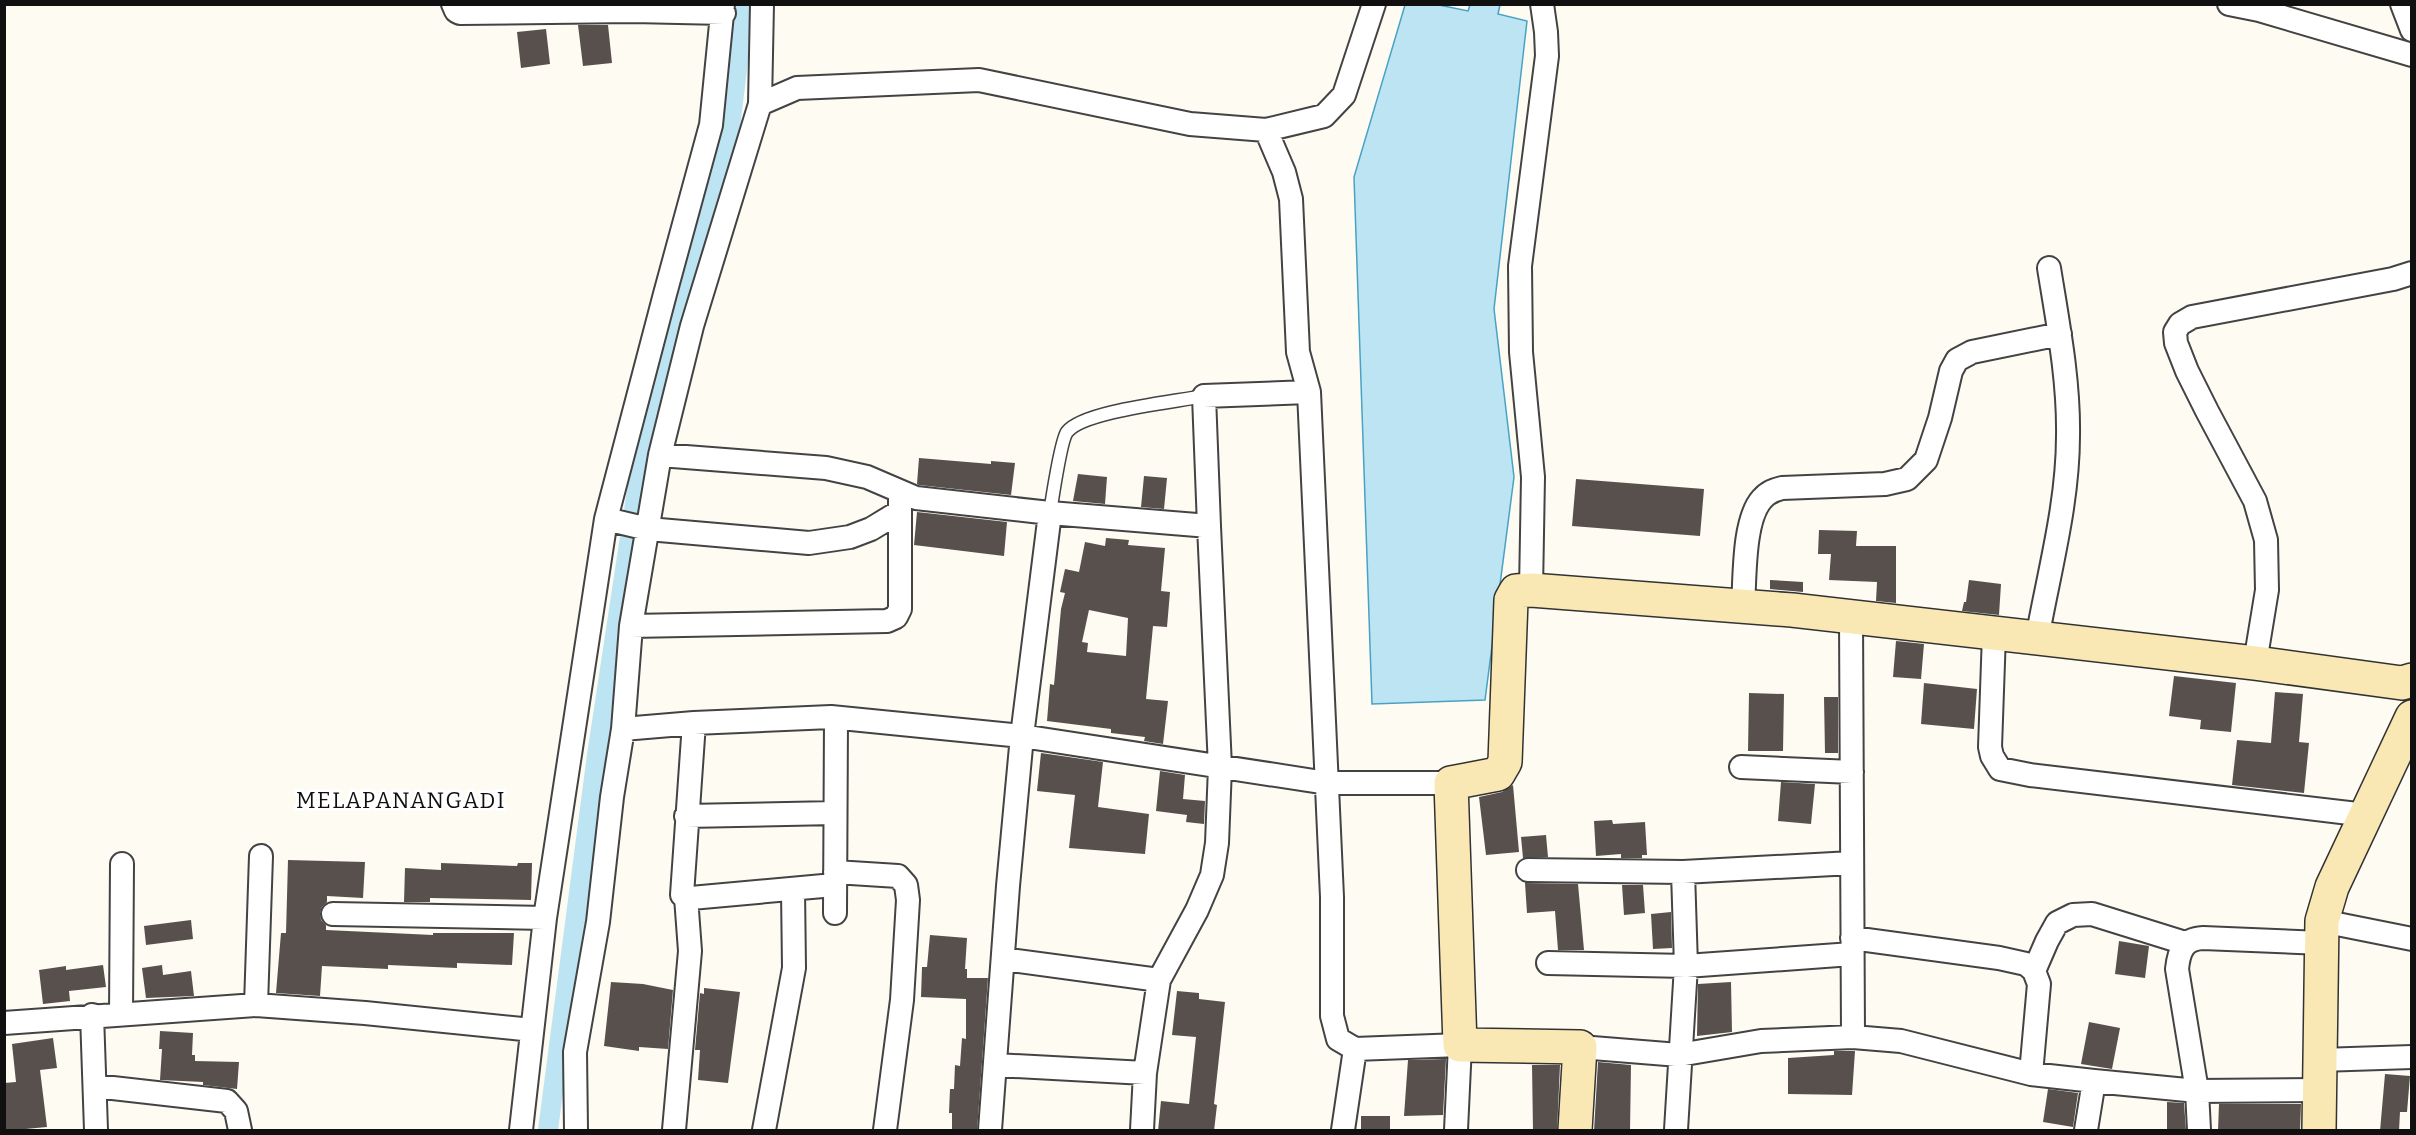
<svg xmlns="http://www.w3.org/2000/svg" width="2416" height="1135" font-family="Bitter,serif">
  <rect width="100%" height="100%" fill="#fefbf3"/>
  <path fill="#bce4f2" stroke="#48a2c3" stroke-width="1.5" d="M1405,5H1439L1468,11L1470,5H1500L1498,14L1527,21L1494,309L1514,477L1485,700L1372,704L1354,177Z"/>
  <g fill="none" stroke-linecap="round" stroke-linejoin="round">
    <path stroke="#bce4f2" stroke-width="20" d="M548,1130L597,755L646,431L730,127L741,36L740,4"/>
  </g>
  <path fill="#58504d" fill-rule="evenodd" d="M578,25H608L612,63L583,66Z
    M546,29L550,64L521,68L517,32Z
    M919,458L991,464V461L1015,463L1011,495L919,485L917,484Z
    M1078,474L1107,477L1105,504L1073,501Z
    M1144,476L1167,478L1164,509L1141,507Z
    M1576,479L1704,489L1700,536L1572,526Z
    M917,512L1007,522L1004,556L914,545Z
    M1819,530L1857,531L1856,546H1896V603L1876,601L1877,582L1829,580L1831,554H1818Z
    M1106,538L1129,540L1128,545L1165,548L1161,591L1170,592L1167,627L1153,626L1146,699L1168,701L1163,744L1144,741L1145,737L1111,733V729L1047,721L1050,684L1054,685L1061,609L1065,593L1060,592L1065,569L1079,572L1085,542L1105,546ZM1089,610L1128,618L1126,656L1087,652L1088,643L1082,642Z
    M1770,580L1803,582V592L1770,589Z
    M1969,580L2001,584L1999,615L1962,611L1964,602H1966Z
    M1896,641L1924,644L1921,679L1893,677Z
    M2174,676L2236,683L2231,732L2200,729L2201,720L2169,716Z
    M1924,683L1977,689L1974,729L1921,724Z
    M2275,692L2303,694L2299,742L2309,743L2304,793L2232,785L2237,740L2271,743Z
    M1749,693L1784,694L1783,751H1748Z
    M1824,697H1838V753H1825Z
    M1041,753L1103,762L1098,807L1149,814L1145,854L1069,848L1075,795L1037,791Z
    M1160,771L1185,775L1183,799L1205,801L1204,824L1186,822L1187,815L1156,811Z
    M1781,782L1815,784L1811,824L1778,821Z
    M1513,785L1519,852L1486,855L1479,797L1502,792Z
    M1612,820L1613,824L1645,822L1647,855H1642V858H1621V854L1596,856L1594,821Z
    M1546,835L1548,857L1523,858L1521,837Z
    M288,860L365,862L363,898L327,896V902L322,907L320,913L321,920L326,925V930L433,935V933H514L512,965L457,963V968L388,965V969L322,966L320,996L276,993L281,933H286Z
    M441,863L517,866L518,863H532L531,900L430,898V902H404L405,868L441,870Z
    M1525,883L1578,884L1584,950H1558L1555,911L1527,913Z
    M1622,885H1643L1645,913L1624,915Z
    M1671,912L1672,948L1653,949L1651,914Z
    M191,920L193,939L146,945L144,926Z
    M930,935L967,938L965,969H967V978H988L977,1131H952V1113H949L950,1089H954L955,1065L960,1066L962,1038L966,1039V999L921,997L922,967H927Z
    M2119,941L2149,946L2145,978L2115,974Z
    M103,965L106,987L69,991L70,1001L43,1004L39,970L66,966V970Z
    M162,965L163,975L191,971L194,996L146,998L142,968Z
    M611,982L643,984L673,990L668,1049L639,1047V1051L604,1046Z
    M1731,982L1732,1032L1697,1036L1698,984Z
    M704,988L740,992L728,1083L698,1080L700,1050H695L700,993L704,994Z
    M1177,991L1199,993V999L1225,1002L1214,1104L1217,1105L1214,1131H1158L1161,1101L1189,1104L1196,1037L1172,1035Z
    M2089,1022L2120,1028L2112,1069L2081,1064Z
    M160,1031L193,1033L192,1055H195V1061L239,1062L237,1089L203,1085V1082L160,1080L162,1049H159Z
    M53,1038L57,1068L40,1070L47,1127L4,1131V1110H6L4,1083L16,1082L12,1044Z
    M1834,1051H1855L1852,1095L1788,1094V1058L1834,1055Z
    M1446,1059L1443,1115L1404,1116L1408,1060Z
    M1598,1062L1631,1065L1630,1131H1594Z
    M1532,1065H1560L1557,1131H1533Z
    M2385,1074L2410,1076L2407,1112H2400L2399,1131H2380Z
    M2048,1089L2078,1093L2073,1127L2043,1122Z
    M2167,1102L2184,1103L2186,1131H2167Z
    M2219,1104H2301L2300,1131H2218Z
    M1361,1116H1390V1131H1361Z"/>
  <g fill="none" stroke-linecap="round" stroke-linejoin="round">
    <defs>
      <path id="service" d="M1050,513C1052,500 1061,440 1067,432C1083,411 1175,402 1204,396"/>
      <path id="minor" d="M453,4L456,11L460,13L633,11L724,13
        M2229,4L2259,10L2412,55
        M2402,4L2412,30
        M760,104L762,4
        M1266,130L1284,172L1291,199L1298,352L1309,392L1332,897V1016L1338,1039L1355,1049L1460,1045L1456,1130
        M660,455L826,468L867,477L916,498L1050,513L1209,526L1204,396L1309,392
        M606,519L648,529L809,543L850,537L871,529L899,512
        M1531,590L1533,477L1521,352L1520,266L1547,56L1546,32L1542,4
        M1743,606C1745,578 1743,520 1762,499C1768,492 1774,490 1782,488L1885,484L1907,479L1926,460L1940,418L1951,371L1957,360L1972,352L2060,334
        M1851,617L1853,1037
        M631,626L887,621L896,617L900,609V492
        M1994,634L1990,747L1992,756L2000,769L2030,775L2366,815
        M2037,639C2049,572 2068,504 2068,436C2069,380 2058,324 2049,268
        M2255,663L2267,590L2266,540L2255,501L2207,411L2187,371L2176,343L2175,332L2180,324L2192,317L2393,279L2412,273
        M831,717L1022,736L1327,783H1451
        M694,723L682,895L691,898L834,885
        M623,729L694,723L831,717L836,721L835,913
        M1741,767L1852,772
        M686,816L835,813
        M1528,870L1683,872L1852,863
        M835,872L898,876L906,885L908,900L902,1000L885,1130
        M333,914L545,918
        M2322,921L2412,939
        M1852,938L1999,958L2026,964L2034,971L2039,984L2031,1074
        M1003,959L1159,980L1197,910L1212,875L1217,843L1220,767L1209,526
        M1548,963L1686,966L1852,954
        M2034,971L2047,941L2057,923L2073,915L2092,914L2185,943
        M256,1005L261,856
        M121,1014L122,864
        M92,1015L96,1130
        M4,1023L256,1005L365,1013L532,1030
        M1580,1047L1679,1055L1761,1041L1853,1037L1901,1041L2031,1074L2094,1081L2197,1091L2320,1090
        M2320,1060L2412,1057
        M996,1065L1145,1073
        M95,1086L227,1101L236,1111L240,1130
        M521,1130L545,918L606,519L665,294L711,125L723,4
        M576,1130L575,1052L598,922L612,797L623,729L631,626L660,455L692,326L760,104L797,88L979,80L1190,124L1266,130L1324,116L1344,95L1374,4
        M674,1130L690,951L686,897
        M764,1130L794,968L793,890
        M990,1130L1008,886L1022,736L1050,513
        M1142,1130L1145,1073L1159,980
        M1343,1130L1355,1049
        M1676,1130L1686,966L1683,872
        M2086,1130L2094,1081
        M2199,1130L2197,1091L2177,969C2179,950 2184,939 2203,938L2322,943"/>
      <path id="secondary" d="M1575,1130L1580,1047L1460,1045L1451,783L1498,774L1505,762L1511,600L1516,591L1531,590L1792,610L2255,663L2402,683L2412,680
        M2319,1130L2322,921L2332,887L2412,717"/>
    </defs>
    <use href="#service" stroke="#434343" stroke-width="15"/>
    <use href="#minor" stroke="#434343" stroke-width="26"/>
    <use href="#secondary" stroke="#323232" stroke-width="36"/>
    <use href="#service" stroke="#fff" stroke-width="12"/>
    <use href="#minor" stroke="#fff" stroke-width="22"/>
    <use href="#secondary" stroke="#f9e8b4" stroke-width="33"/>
  </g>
  <g text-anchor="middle" stroke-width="6" stroke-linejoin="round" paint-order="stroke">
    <g font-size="22" letter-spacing="1.5" fill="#101010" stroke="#fff">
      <text x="401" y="808">MELAPANANGADI</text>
    </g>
  </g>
  <rect width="2416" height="1135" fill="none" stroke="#101010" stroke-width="12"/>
</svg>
